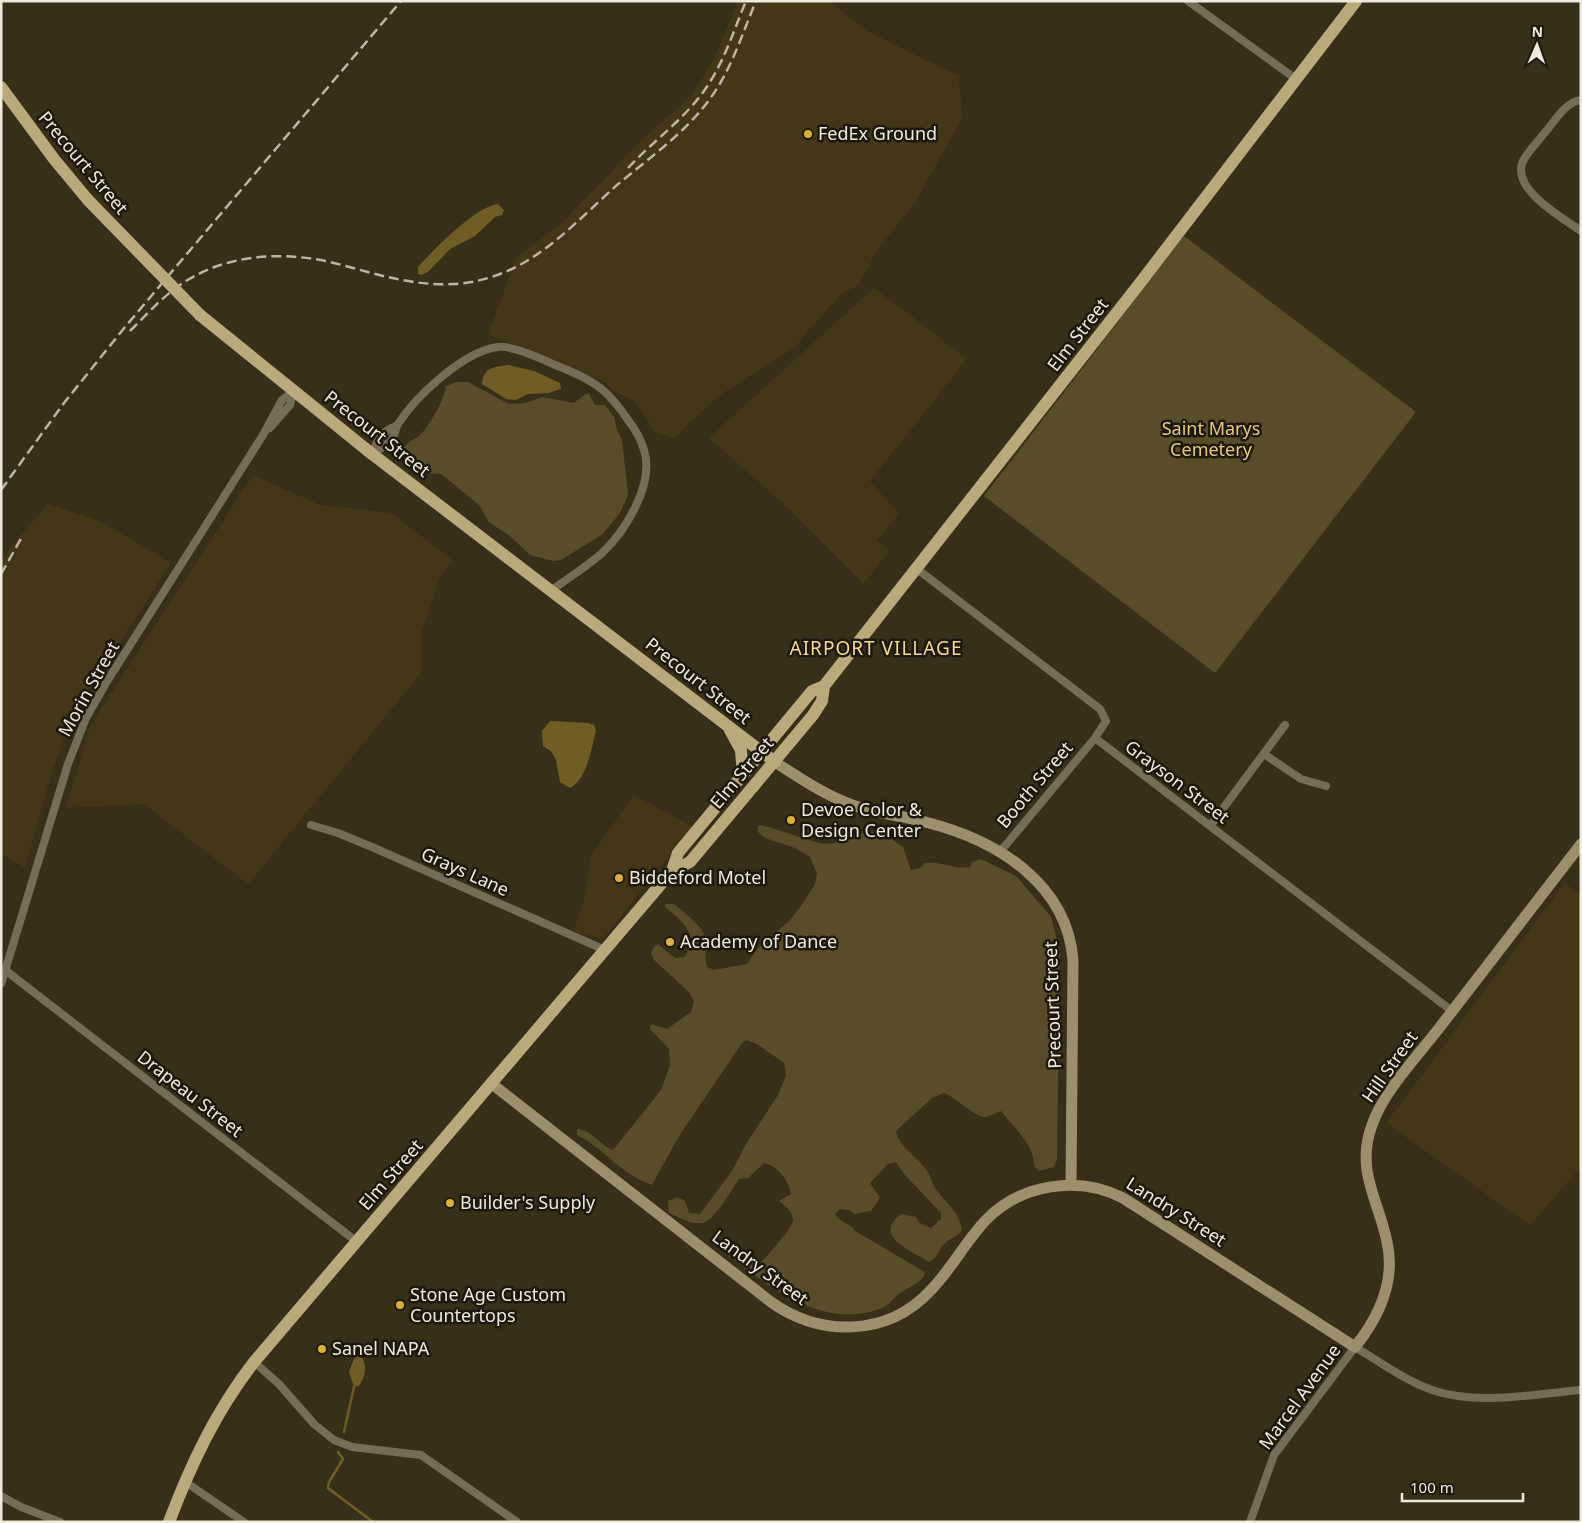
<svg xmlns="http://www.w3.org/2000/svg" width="1582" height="1523" font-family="'Noto Sans',sans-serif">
  <rect width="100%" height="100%" fill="#382f18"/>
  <path fill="#433718" d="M738,1H831L853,21L873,34L959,76L962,118L916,201L878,249L858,286L842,293L806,333L796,347L718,396L674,438L655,432L635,401L617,393L602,381L488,334L517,256L560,225L645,137L691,96L712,63Z
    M874,288L967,359L870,481L899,514L877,540L889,551L864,584L778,499L709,438Z
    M253,475L320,505L391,513L453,560L441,575L421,634V673L248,884L144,804L66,808L90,726Z
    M48,504L102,522L171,563L74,713L52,771L25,868L1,853V559Z
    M633,795L693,826L603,939L574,931L584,900L591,856Z
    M1565,883L1581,895V1167L1530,1225L1386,1123Z"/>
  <path fill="#584c29" d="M1184,236L1416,412L1215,673L984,496Z
    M456,382H468L509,404L525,403L543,397L574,403L585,394H589L595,405H605L614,417L617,430L622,440L628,495L620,513L603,534L561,560L553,561L530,555L511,537L489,522L479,505L441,474C422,474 409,467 403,449C409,439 414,441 421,434C430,424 445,399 446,386Z
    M762,825L822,844L835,843L846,837L866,832L883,833L903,847L911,870L920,868L925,863C942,861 954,870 970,867L972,862L981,859L1016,876L1035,898L1051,917L1060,951L1057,1160L1054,1167L1039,1171L1034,1166C1035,1145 1013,1127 1001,1111C997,1112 991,1116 986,1117C975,1118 956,1097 944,1093L932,1098L896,1131C898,1145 915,1155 924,1167C930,1173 931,1181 935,1188C946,1204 959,1210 962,1230C956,1238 951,1238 945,1243C938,1249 938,1258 929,1262C913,1251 871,1237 901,1214L916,1217L920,1223L931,1228L941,1219V1213L905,1175L896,1162L888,1164L870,1183L880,1198L871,1211L855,1214L848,1210L840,1209L835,1214C840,1223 851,1223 855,1231L925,1272C924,1282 907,1288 899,1294C894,1298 888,1306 882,1308C823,1332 765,1284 722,1250L717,1240L728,1245L757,1266C764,1260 793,1228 793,1220C793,1212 785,1206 779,1201L791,1194C789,1181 778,1166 764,1163L748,1178L739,1179C731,1190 715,1221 702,1223C691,1225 679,1217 669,1213L668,1201L677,1197L685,1201L689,1213L700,1214L732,1171L746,1144L778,1095L786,1075L784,1063L757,1044L746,1040L740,1046L679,1136L652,1185C620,1174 605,1149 577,1135V1129C593,1130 600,1146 613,1150L661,1090L670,1065L669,1049L650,1029L651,1024L667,1029L691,1012L694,1002L689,992L654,960L651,953L654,947L658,944L675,958L684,957C701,935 682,921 665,907V904H674C684,913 704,926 706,940C707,950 704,957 707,967L714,970L747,964L757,949L789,921L801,906L815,884L817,874L810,857L795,848L765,838L758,832V826Z"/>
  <path fill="#705d26" d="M498,204L504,210L502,215L495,217L475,236L450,249L428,272L421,275L418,274V267C432,251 476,206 498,204Z
    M508,365L534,371L560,383L561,389L549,393L528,394L516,400L506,399L482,384C483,367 495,367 508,365Z
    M550,721L588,723L594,725L596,730C592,746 587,780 570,788L560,782L556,760L551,751L543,746L542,731Z
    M360,1355C368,1364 366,1376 359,1386L354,1387L349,1372L355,1356Z"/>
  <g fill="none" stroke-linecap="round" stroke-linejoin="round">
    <path stroke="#705d26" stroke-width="2.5" d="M344,1432L354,1387
      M338,1452L343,1459L329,1482L328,1488L373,1522"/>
    <path stroke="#766d57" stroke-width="8" d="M1188,1L1296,79
      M1581,100C1566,102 1556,119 1547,130C1539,140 1529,150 1523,161C1510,189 1563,218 1581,231
      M270,428L290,405L293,392
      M372,454C380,449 390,444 394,435C396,431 396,427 398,424C416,396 464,351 498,347C515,345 549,363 565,369C597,382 609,392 628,420C635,429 641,439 644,450C655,484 625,532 601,554C586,567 568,578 552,590
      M372,454C377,440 382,431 396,426
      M917,569L1100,709L1106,721L1095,738L1452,1011
      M1264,754L1301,779L1326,786
      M311,825L338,833L372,847L605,950
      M1210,826L1285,725
      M999,853L1095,738
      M5,970L357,1242
      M1,984L68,764L86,718L106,683L263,435L282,400L293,392
      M254,1362L279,1384L314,1424L334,1440L352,1447L421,1455L517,1522
      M184,1481L244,1522
      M1,1496L21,1507L60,1522
      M1250,1522L1274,1455L1355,1347C1380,1362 1404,1380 1432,1390C1479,1406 1533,1394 1581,1390"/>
    <path stroke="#9c8f6b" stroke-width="11" d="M775,762C801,779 826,796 855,806C879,814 905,816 929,823C998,841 1067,884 1073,960L1071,1185
      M492,1084L771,1302C820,1337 887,1337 930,1291C951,1270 965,1242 986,1220C1021,1184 1078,1175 1123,1198L1355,1347C1379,1317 1396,1282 1387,1242C1379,1201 1355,1171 1372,1125C1385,1089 1417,1057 1440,1027C1487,966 1534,905 1581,844"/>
    <path stroke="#baa97a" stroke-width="12" d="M1,87L54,159L88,200
      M200,315L372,454L775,762
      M730,730L741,750L743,775
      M672,871L690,862L813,715L822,701L824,686
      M169,1522C191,1464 216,1411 254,1362L672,871L678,853L812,691L824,686L1137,287L1356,1"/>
    <path stroke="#bcb5a5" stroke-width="2.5" stroke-dasharray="10 5" stroke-linecap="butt" d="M628,168C653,141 685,119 706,88C724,62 734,30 746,1
      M130,331C148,313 165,294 186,281C232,252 291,251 342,265C379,275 414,286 453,284C480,283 508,273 530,259C562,239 589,210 617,185C648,159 685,133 709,100C731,71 742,34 756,1
      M1,490L64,403L125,327L401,1
      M1,574L22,537"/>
    <path stroke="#baa97a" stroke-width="12" d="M88,200L200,315"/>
  </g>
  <g fill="#dcb233" stroke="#1c180e" stroke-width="2">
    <circle cx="808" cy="134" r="5"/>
    <circle cx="791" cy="820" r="5"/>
    <circle cx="619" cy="878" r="5"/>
    <circle cx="670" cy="942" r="5"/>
    <circle cx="450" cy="1203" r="5"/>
    <circle cx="400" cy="1305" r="5"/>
    <circle cx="322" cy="1349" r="5"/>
  </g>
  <g text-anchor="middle" stroke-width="5" stroke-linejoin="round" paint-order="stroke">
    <g font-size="18" fill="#f0eadc" stroke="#1c180e" text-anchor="start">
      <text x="818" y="140">FedEx Ground</text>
      <text x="801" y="816">Devoe Color &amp;<tspan x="801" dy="21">Design Center</tspan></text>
      <text x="629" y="884">Biddeford Motel</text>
      <text x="680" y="948">Academy of Dance</text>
      <text x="460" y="1209">Builder's Supply</text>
      <text x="410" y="1301">Stone Age Custom<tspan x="410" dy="21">Countertops</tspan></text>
      <text x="332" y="1355">Sanel NAPA</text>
    </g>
    <g font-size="18" fill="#f0eadc" stroke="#1c180e">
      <text transform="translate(83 163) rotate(50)" y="6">Precourt Street</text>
      <text transform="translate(1078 335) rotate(-52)" y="6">Elm Street</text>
      <text transform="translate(377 434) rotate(38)" y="6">Precourt Street</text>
      <text transform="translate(698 681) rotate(38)" y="6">Precourt Street</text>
      <text transform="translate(89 689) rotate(-61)" y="6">Morin Street</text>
      <text transform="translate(742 773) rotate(-50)" y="6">Elm Street</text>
      <text transform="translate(1177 782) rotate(37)" y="6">Grayson Street</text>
      <text transform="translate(1035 785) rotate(-50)" y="6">Booth Street</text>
      <text transform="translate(465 872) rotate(24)" y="6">Grays Lane</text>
      <text transform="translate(1053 1005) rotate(-92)" y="6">Precourt Street</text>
      <text transform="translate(1390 1067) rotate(-55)" y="6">Hill Street</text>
      <text transform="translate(190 1094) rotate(38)" y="6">Drapeau Street</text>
      <text transform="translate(391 1175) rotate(-49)" y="6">Elm Street</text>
      <text transform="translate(1176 1212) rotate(32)" y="6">Landry Street</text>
      <text transform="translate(760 1268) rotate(36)" y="6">Landry Street</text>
      <text transform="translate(1300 1397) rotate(-54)" y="6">Marcel Avenue</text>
    </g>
    <g font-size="18" fill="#e9ca79" stroke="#1c180e">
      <text x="1211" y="435">Saint Marys<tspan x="1211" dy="21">Cemetery</tspan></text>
    </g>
    <g font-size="19" letter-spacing="1" fill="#f5d98d" stroke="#1c180e">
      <text x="876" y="655">AIRPORT VILLAGE</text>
    </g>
  </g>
  <rect width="1582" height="1523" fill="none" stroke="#f0eadc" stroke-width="5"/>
  <g transform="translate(1537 45) rotate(2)" stroke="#1c180e" stroke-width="4" paint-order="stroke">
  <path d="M0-4L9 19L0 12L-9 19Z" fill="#f0eadc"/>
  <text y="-8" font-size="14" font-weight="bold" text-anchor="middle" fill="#f0eadc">N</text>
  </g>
  <path d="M1402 1493v8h121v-8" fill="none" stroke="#f0eadc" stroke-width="2.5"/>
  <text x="1410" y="1493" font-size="15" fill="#f0eadc" stroke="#1c180e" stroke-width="4" paint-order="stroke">100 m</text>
</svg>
